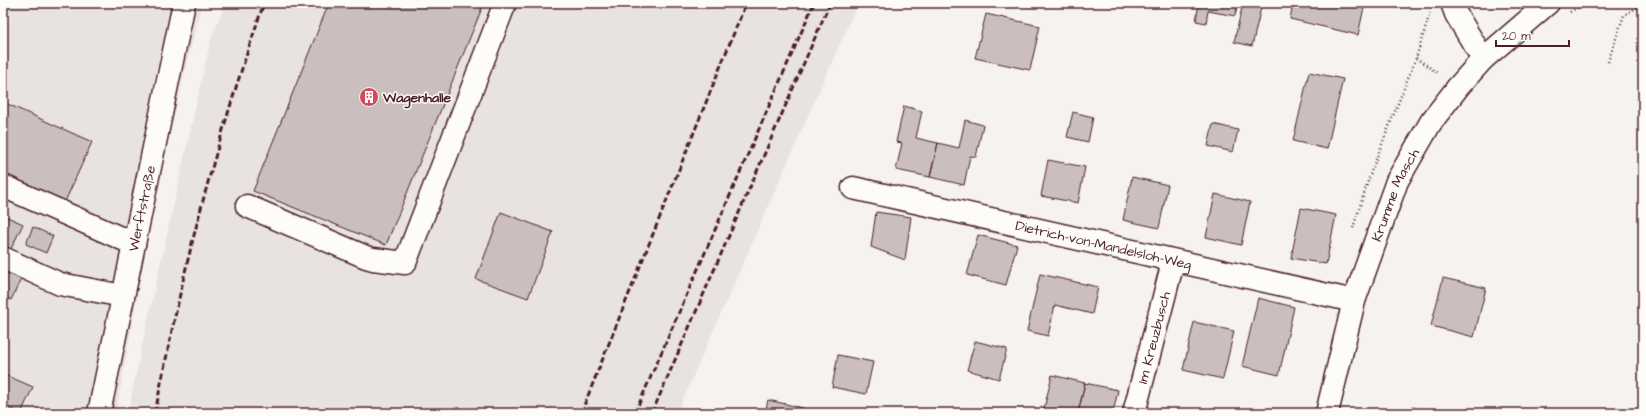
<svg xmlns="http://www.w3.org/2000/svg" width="1646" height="416" font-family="'Architects Daughter',sans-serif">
  <rect width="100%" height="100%" fill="#f6f3ef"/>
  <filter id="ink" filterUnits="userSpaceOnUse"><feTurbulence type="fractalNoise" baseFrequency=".025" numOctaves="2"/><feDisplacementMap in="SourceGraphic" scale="8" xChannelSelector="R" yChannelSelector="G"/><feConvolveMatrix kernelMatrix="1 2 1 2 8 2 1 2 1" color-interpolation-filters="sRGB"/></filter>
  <g filter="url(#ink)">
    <path fill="#e9e3e0" d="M3,3H202L160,174L116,413H3Z
      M225,3H858L677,413H128L136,372L210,42Z"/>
    <path fill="#cbbfbe" stroke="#4a1f2b" d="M329,3H484L386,245L253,191Z
      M1199,3H1238L1235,16L1208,11L1206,23L1196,21Z
      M1243,3H1262L1252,46L1234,42Z
      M1293,3H1365L1358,35L1290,19Z
      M986,14L1040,26L1030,70L975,58Z
      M1309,72L1343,79L1327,149L1293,141Z
      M3,102L92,142L63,206L3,178Z
      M904,106L922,111L916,138L938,143L930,177L896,170L902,143L896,142Z
      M1073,112L1093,117L1088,142L1067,137Z
      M965,120L983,125L976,157L970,156L964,185L930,177L938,143L959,148Z
      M1213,124L1238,130L1233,152L1208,146Z
      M1048,160L1085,167L1078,203L1041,196Z
      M1132,177L1168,185L1159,228L1123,220Z
      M1215,194L1250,202L1241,245L1206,237Z
      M1301,208L1336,215L1326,264L1291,258Z
      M501,212L553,232L528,298L476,279Z
      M876,212L911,217L905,260L871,247Z
      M3,215L23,224L9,253L3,250Z
      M33,227L53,236L46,253L26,244Z
      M978,235L1017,245L1006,285L967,275Z
      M3,265L23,275L11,300L3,296Z
      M1040,274L1098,287L1092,314L1055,305L1048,336L1027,331Z
      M1443,278L1486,288L1474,337L1431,326Z
      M1258,298L1294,307L1279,375L1242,366Z
      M1194,322L1234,331L1223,379L1183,370Z
      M975,341L1007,349L999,379L967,370Z
      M838,355L873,362L866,394L832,387Z
      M3,374L33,387L21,413L3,406Z
      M1052,375L1085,383L1078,413H1043Z
      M1085,383L1118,390L1113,413H1078Z
      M768,400L803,408L802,413H765Z
      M1411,407L1439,413H1409Z"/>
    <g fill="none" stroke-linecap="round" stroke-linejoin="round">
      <defs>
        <g id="minor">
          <path d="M1452,3L1456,14L1483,59"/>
          <path d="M3,186L134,244"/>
          <path id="s1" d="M853,188L1354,301"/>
          <path d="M247,206L366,257L373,259L405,263L505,3"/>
          <path d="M3,258L60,284L123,296"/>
          <path id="s2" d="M99,413L184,3"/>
          <path id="s3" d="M1134,413L1173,262"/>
          <path id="s4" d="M1327,413L1354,301L1397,181L1431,122L1458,87L1483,59L1548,3"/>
        </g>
      </defs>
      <use href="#minor" stroke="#4a1f2b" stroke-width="25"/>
      <path stroke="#4a1f2b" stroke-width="2.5" stroke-dasharray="1 3" stroke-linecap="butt" d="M1570,12L1585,3
        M1416,58L1439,74
        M1608,62L1624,15L1643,4
        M1353,228L1371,172L1416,58L1430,13"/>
      <use href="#minor" stroke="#fdfcf7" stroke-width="22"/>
      <path stroke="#4a1f2b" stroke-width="3" stroke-dasharray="6 3" stroke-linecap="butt" d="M155,413C163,373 171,334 180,294C202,196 231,98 264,3
        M581,413L746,3
        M635,413L814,3
        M652,413L830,3"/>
    </g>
  </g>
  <defs>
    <symbol id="building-disc" viewBox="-11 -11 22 22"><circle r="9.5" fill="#d1495b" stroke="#fdfcf7"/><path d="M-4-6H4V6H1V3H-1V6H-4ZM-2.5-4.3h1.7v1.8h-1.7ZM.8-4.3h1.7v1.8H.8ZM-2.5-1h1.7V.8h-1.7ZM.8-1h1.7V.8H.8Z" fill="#fff"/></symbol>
  </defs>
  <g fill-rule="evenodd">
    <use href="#building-disc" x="358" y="86" width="22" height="22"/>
  </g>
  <g text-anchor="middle" stroke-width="3" stroke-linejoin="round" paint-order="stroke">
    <g font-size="14" font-weight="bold" fill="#4a1f2b" stroke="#fdfcf7" text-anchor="start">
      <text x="383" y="102">Wagenhalle</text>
    </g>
    <g font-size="14" fill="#4a1f2b" stroke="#fdfcf7">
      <text dy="5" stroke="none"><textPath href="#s4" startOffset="229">Krumme Masch</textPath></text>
      <text dy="5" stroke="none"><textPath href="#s2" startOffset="209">Werftstraße</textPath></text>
      <text dy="5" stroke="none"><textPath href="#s1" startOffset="257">Dietrich-von-Mandelsloh-Weg</textPath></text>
      <text dy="5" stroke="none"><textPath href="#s3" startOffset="78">Im Kreuzbusch</textPath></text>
    </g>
  </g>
  <rect width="1646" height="416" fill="none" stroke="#fdfcf7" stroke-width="16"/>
  <rect x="8" y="8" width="1630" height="400" fill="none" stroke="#4a1f2b" stroke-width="1.5" filter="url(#ink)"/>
  <path d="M1496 40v6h73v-6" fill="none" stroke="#4a1f2b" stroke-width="2"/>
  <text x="1502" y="40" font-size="12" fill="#4a1f2b" stroke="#fdfcf7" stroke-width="3" paint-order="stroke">20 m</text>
</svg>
